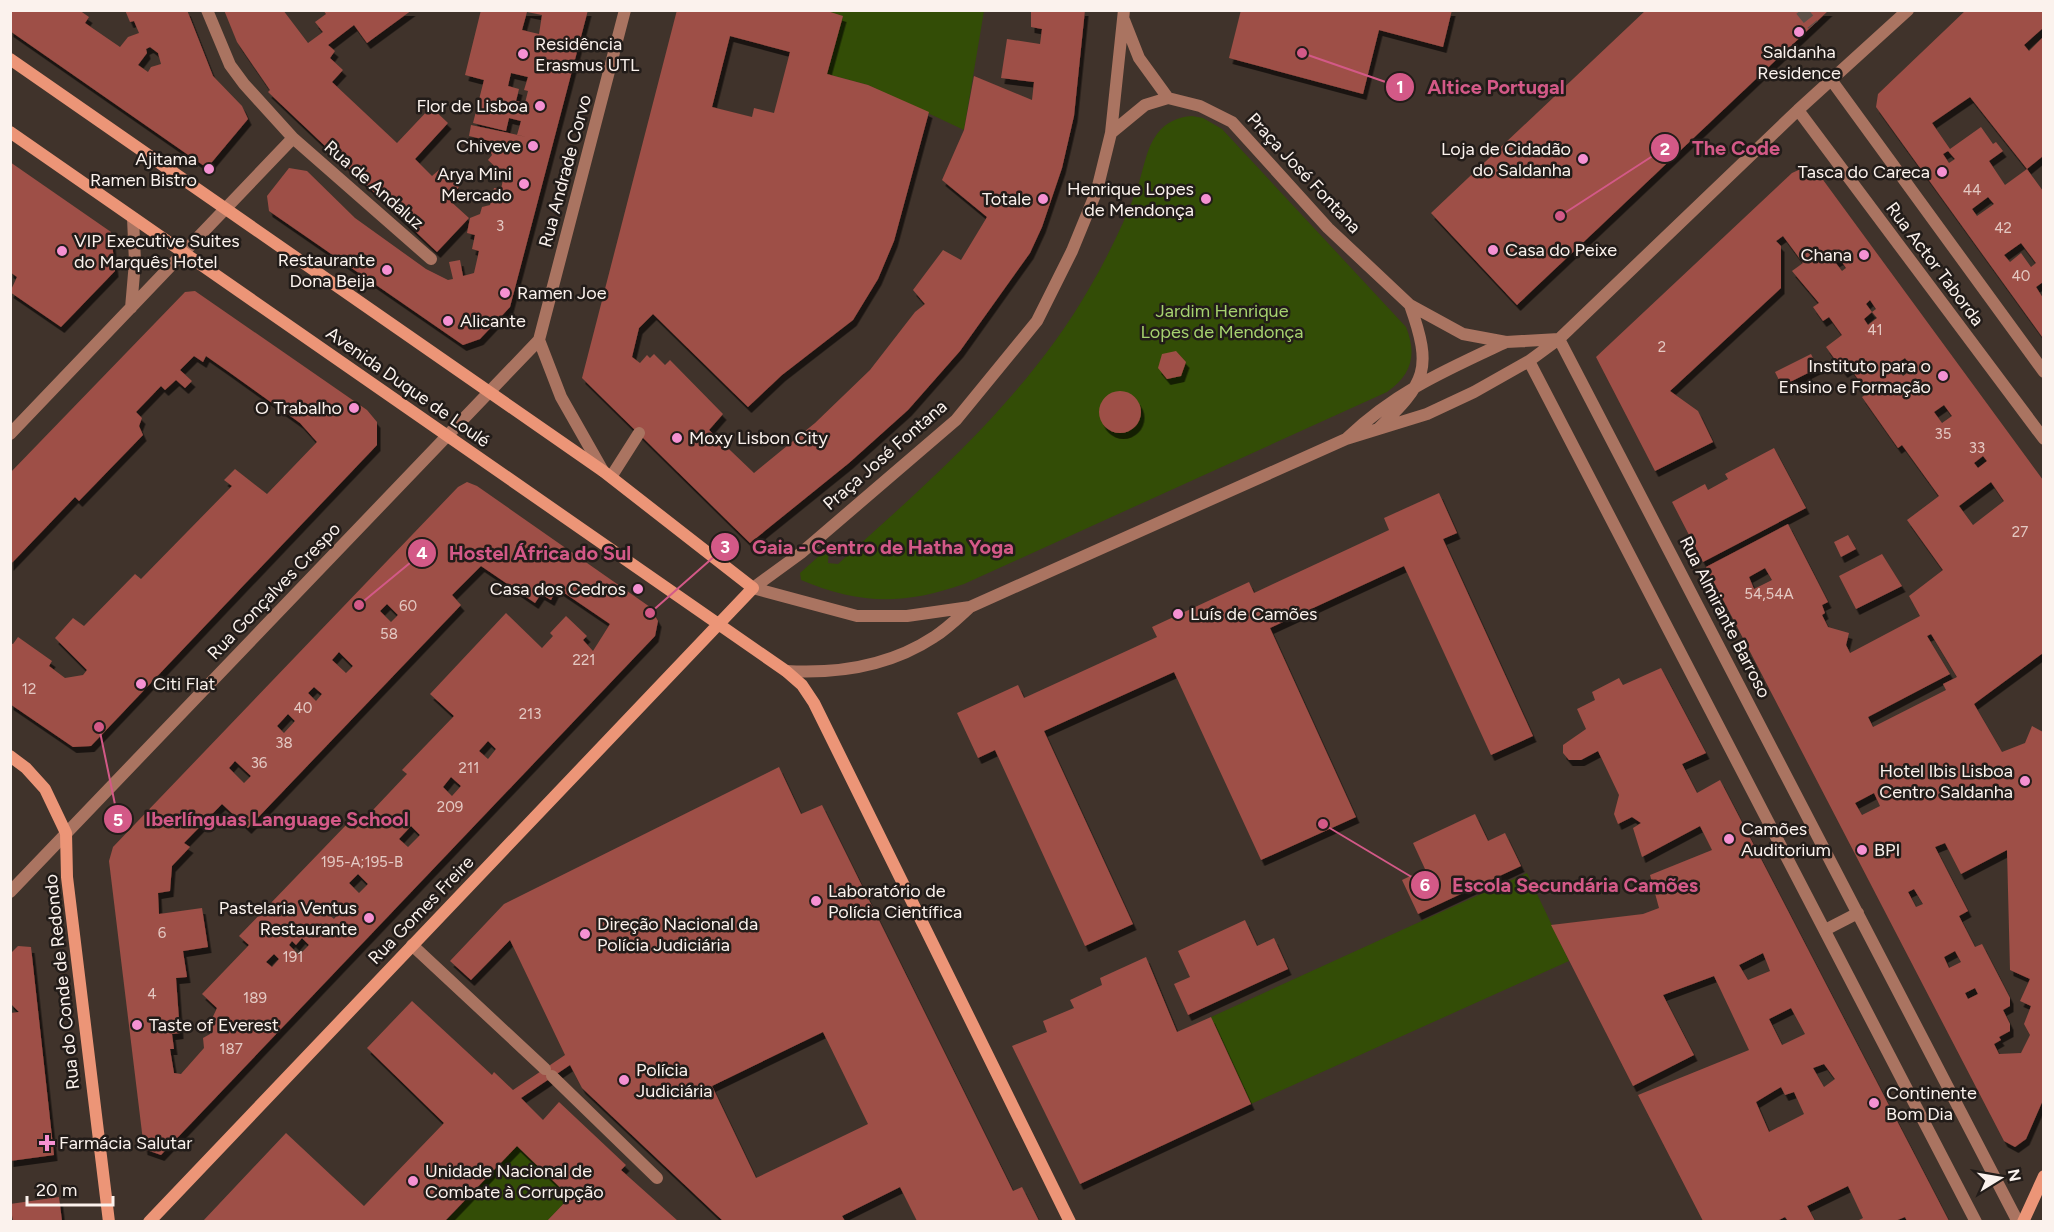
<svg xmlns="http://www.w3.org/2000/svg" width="2054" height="1232" font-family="Figtree,sans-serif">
  <defs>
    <filter id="shadow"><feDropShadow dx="3.5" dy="6" stdDeviation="0" flood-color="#0009"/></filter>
  </defs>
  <rect width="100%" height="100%" fill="#40332b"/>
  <path fill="#334d06" d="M824,11H984L964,130L868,85L827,74L843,16Z
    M1192,116L1203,118L1222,129L1406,327C1417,354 1412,375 1387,392L964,584C904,605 860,605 801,580L800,573L829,547L828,563L838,564C931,480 1027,397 1090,287C1108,256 1124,223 1137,189C1143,172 1146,148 1157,134C1166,122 1178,117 1192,116Z
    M1527,873L1569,961L1251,1104L1211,1017Z
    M517,1146L570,1197L547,1221L445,1222Z"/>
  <path fill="#9e4f46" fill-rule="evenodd" filter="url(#shadow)" d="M10,10H79L89,17L85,23L120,47L128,37L139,33L134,21L130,22L125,10H187L213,76L242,106L248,119L207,168L10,31ZM150,47L158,53L161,64L151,67L148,72L138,65L147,53L146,49Z
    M224,10H283L308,43L323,32L315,22L326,14L323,10H412L367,43L354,25L328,45L335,51L330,58L343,70L332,82L397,143L431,107L448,123L415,159L432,176L440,169L459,187L448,199L469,218L437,252L268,92L270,90L237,42Z
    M481,10H588L510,307L480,339L463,345L269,211L267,196L289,168L307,171L355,218L426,269L448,280L453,279L449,262L460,260L463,276L474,273L479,251L472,249L475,235L467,233L470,218L480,214L482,207L490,205L494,188L501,189L504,175L488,160L492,155L488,147L490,141L469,136L471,125L527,137L517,135L521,121L509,118L506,131L473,123L484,80L465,75ZM527,12L542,15L539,34L522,30ZM511,73L528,77L524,90L528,91L525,103L516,101L519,89L508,86Z
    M677,10H824L843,16L827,74L868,85L929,112L894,241L878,279L853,320L782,375L748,407L653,314L639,328L632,357L640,363L647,355L650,358L654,354L665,365L670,360L723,414L709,430L754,473L815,423L870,370L915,312L925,304L913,290L943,250L961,260L987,217L942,180L964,130L974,76L1032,100L1034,82L1001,78L1007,39L1040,44L1042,29L1031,27V10H1085L1074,116L1062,168L1042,227L1030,253L960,351L908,410L849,463L750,543L582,378ZM730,36L790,52L774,113L754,108L752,117L712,107Z
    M1241,10H1452L1443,47L1379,30L1363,94L1229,58Z
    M1646,10H1829L1517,305L1431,213Z
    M1966,10H2043V28L2024,45L2029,51L2043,37V156L2027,169L2043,191V282L2036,287L2043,298V338L1876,107L1878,94ZM1970,97L2027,169L2005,185L1989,161L2003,151L1996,142L1993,144L1981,127L1950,149L1932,123ZM1948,151L1955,159L1949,163L1943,154ZM1988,197L1994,204L1977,216L1972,209ZM2021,243L2036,263L2031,267L2021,253L2010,262L2004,255Z
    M10,162L111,232L115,271L61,327L10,292L17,277L10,272Z
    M1805,167L1818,173L2043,480V653L1974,704L2002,752L2025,743L2032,726L2043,732V1100L2026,1139L2015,1147L2004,1141L1706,567L1788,524L1828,602L1822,605L1825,613L1822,615L1828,627L1849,633L1846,645L1850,653L1920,616L1909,596L1943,570L1907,520L1939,496L1902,445L1898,448L1862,397L1868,393L1850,368L1844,372L1826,347L1842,335L1829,317L1823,321L1813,307L1819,303L1792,271L1803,263L1783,236L1776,241L1781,246V288L1670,391L1698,411L1713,442L1655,471L1596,357L1792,173ZM1840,259L1846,268L1842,271L1835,262ZM1870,300L1876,309L1872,312L1877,318L1868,325L1864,319L1872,312L1866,304ZM1905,358L1913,369L1903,376L1895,365ZM1944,405L1952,416L1942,423L1934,412ZM1983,456L1987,461L1978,468L1974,463ZM1991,482L2004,501L1973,525L1959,506ZM1765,568L1772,580L1754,589L1749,577ZM1931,634L1957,677L1943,684L1946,690L1873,727L1868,717L1950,674L1927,636ZM1874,793L1880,806L1862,815L1855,803ZM1945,843L1961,874L2007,850L2010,970L2030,979L2020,1001L2031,1006L2024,1024L2030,1035L2021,1053L1999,1054L1994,1044L2001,1040L1999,1037L2010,1031V1024L2003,1010L2010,1006V998L1982,944L1975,947L1959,916L1968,911L1935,847ZM1914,889L1923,904L1916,907L1908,892ZM1955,951L1961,962L1949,968L1944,957ZM1975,988L1978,994L1968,999L1965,993Z
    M195,291L367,410L377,422V445L91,746L73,747L10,704V643L13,644L18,637L52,661L49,666L65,678L83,675L87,670L55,638L73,618L84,626L135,574L141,579L232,486L224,480L235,469L267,494L317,442L300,423L226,370L206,356L203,362L194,356L180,370L192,381L185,388L176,380L165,390L161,386L136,412L142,418L139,426L143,435L79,501L75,497L10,565V473L185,292Z
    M1176,351L1186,362L1181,376L1167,379L1158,368L1162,354Z
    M1811,354L1818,368L1782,386L1775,372Z
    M1099 412a21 21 0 1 1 42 0a21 21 0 1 1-42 0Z
    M1774,448L1806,508L1703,562L1672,502L1705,484L1708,490L1728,479L1725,474Z
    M467,482L477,486L650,607L658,621L655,636L161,1155L144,1149L109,861L113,847L458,487ZM481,566L535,603L541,594L551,600L557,588L610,624L593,651L583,640L587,636L566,616L550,633L553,636L542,648L506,613L430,694L454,716L402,770L407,774L355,829L348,823L239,936L249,945L202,994L217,1008L209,1025L210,1034L203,1038L204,1048L181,1074L174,1073L170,1049H174L172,1034L180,1033L176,978L187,977L183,951L208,947L202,908L159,914L158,893L170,891L172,866L190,847L184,843L222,804L248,828L461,605L452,595ZM387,604L398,615L391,622L380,611ZM339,652L353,666L346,673L332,660ZM314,687L322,694L316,701L308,693ZM288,714L295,721L284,733L277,726ZM488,741L496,749L488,759L479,751ZM235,761L251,776L244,783L229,768ZM451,777L461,786L452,796L443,787ZM411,826L420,835L408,847L399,839ZM358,874L368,884L359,893L349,883ZM332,906L339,913L334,919L326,912ZM302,938L309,945L299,955L289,945L292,941L296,945ZM274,954L279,959L272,967L266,962Z
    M1439,493L1457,533L1443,539L1533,736L1491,755L1404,566L1270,628L1356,817L1261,860L1174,672L1044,731L1133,924L1085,946L995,750L978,758L957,713L1018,685L1024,698L1157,637L1152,627L1249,582L1254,593L1389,530L1384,518Z
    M1848,535L1856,549L1841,557L1834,542Z
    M1882,554L1902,586L1856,609L1839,576Z
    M1661,668L1706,753L1682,764L1697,793L1720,780L1949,1221H1907L1905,1217L1895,1221H1857L1863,1218L1848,1186L1807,1206L1815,1221H1788L1785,1217L1777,1221H1703L1638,1095L1749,1050L1714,976L1663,995L1694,1055L1633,1086L1551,925L1643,914L1659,908L1650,875L1712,850L1700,826L1642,857L1633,828L1641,823L1632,817L1618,824L1614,814L1619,795L1598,751L1581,760H1569L1563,753V745L1586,729L1577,709L1595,700L1592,692L1619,678L1623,685ZM1763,953L1770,971L1748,980L1739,965ZM1791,1008L1805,1034L1782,1045L1769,1019ZM1824,1064L1835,1079L1824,1087L1813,1068ZM1781,1087L1785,1095L1794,1092L1804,1114L1769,1132L1756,1102Z
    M779,767L801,814L822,805L1013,1191L1022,1187L1039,1221H917L900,1187L842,1216L845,1221H723L582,1088L570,1065L521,1098L543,1120L559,1102L626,1165L621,1170L678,1221H547L570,1197L517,1146L445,1221H203L286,1133L364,1206L444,1123L367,1048L412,1001L492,1075L494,1072L513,1090L565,1055L510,940L471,980L450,961L504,904ZM823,1032L868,1124L756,1178L712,1086Z
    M1475,814L1488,841L1505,833L1521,866L1418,914L1402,880L1425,869L1413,843Z
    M1245,920L1257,946L1274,938L1288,969L1188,1015L1174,984L1190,977L1178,951Z
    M18,946L31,947L54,1155L10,1161V1013L19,1012L10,1003V954Z
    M1146,957L1177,1032L1211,1017L1251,1104L1080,1184L1012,1046L1047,1032L1043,1021L1074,1008L1070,1000L1102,985L1100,978Z
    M59,1197L62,1221H13L10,1204Z"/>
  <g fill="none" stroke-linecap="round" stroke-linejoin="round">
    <path stroke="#5c5048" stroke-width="12" stroke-dasharray="12 6" stroke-linecap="butt" d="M1801,10L1813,25"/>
    <path stroke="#aa7461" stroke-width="12" d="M611,477L639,433
      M412,945L545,1069
      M552,1076L657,1178"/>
    <path stroke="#aa7461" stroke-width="12" d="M1124,20L1139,58L1168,98
      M1832,81L2044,372
      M1798,110L2044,439
      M1111,133L1145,105L1168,98L1200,106L1232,122L1328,228L1410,305L1463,334L1506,342L1559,339
      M293,138L431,259
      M131,308L135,262L133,218
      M1559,339L2018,1222
      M539,340L561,397L603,471
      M1529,361L1976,1222
      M1378,429C1426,382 1433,370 1410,305
      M10,434L293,138L244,84L230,65L207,10
      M1347,438C1397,391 1444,371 1506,342
      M753,588L857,616H907L970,607L1346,439L1427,414L1474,392L1529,361L1559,339L1798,110L1908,10
      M753,588L801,553L956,420L1037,321L1072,251L1097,190L1111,133L1124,10
      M786,671C838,674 890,666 934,637C947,629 959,617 970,607
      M10,892L539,340L625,10
      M1825,930L1858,913"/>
    <path stroke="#ec9577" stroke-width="12" d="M10,59L603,471L753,588L149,1222
      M10,132L786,671L802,685L814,703L1070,1222
      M10,756L26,768L45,789L66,833L67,877L109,1222
      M2023,1222L2044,1176"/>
  </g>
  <g fill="#f591d2" stroke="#221c19" stroke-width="2">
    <circle cx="1799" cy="32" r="6"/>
    <circle cx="523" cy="54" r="6"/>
    <circle cx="540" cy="106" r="6"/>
    <circle cx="533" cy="146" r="6"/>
    <circle cx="1583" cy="159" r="6"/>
    <circle cx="209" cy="169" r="6"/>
    <circle cx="1942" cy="172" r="6"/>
    <circle cx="524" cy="184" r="6"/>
    <circle cx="1043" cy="199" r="6"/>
    <circle cx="1206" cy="199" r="6"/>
    <circle cx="1493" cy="250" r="6"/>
    <circle cx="62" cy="251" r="6"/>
    <circle cx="1864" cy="255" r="6"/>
    <circle cx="387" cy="270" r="6"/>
    <circle cx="505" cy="293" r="6"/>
    <circle cx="448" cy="321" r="6"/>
    <circle cx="1943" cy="376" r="6"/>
    <circle cx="354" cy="408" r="6"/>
    <circle cx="677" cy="438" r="6"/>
    <circle cx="638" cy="589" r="6"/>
    <circle cx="1178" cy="614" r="6"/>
    <circle cx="141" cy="684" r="6"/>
    <circle cx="2025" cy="781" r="6"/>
    <circle cx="1729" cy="839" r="6"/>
    <circle cx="1862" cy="850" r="6"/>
    <circle cx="816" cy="901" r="6"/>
    <circle cx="369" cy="918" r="6"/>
    <circle cx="585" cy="934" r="6"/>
    <circle cx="137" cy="1025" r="6"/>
    <circle cx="624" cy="1080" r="6"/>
    <circle cx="1874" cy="1103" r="6"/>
    <path d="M44 1134h6v6h6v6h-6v6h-6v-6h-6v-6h6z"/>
    <circle cx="413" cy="1181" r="6"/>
  </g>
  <g text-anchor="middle" stroke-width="5" stroke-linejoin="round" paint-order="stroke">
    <g font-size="15" fill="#e4c9c3">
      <text x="1972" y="195">44</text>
      <text x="500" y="231">3</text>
      <text x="2003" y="233">42</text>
      <text x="2021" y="281">40</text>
      <text x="1875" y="335">41</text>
      <text x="1662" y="352">2</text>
      <text x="1943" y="439">35</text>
      <text x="1977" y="453">33</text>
      <text x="2020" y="537">27</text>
      <text x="1769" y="599">54,54A</text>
      <text x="408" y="611">60</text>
      <text x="389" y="639">58</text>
      <text x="584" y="665">221</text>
      <text x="29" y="694">12</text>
      <text x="303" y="713">40</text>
      <text x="530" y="719">213</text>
      <text x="284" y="748">38</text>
      <text x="259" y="768">36</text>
      <text x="469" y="773">211</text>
      <text x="450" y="812">209</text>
      <text x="362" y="867">195-A;195-B</text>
      <text x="162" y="938">6</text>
      <text x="293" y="962">191</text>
      <text x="152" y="999">4</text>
      <text x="255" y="1003">189</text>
      <text x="231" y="1054">187</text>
    </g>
    <g font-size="18" fill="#fbf2ed" stroke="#221c19" text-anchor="start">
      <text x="535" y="50">Residência<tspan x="535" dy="21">Erasmus UTL</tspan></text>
      <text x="1799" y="58" text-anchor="middle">Saldanha<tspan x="1799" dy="21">Residence</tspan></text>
      <text x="528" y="112" text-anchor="end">Flor de Lisboa</text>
      <text x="521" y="152" text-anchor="end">Chiveve</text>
      <text x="1571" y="155" text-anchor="end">Loja de Cidadão<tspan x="1571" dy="21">do Saldanha</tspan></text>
      <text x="197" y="165" text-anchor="end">Ajitama<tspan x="197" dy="21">Ramen Bistro</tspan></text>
      <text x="1930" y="178" text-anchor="end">Tasca do Careca</text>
      <text x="512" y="180" text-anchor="end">Arya Mini<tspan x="512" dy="21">Mercado</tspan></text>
      <text x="1194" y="195" text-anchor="end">Henrique Lopes<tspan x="1194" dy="21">de Mendonça</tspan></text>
      <text x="1031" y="205" text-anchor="end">Totale</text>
      <text x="74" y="247">VIP Executive Suites<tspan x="74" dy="21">do Marquês Hotel</tspan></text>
      <text x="1505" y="256">Casa do Peixe</text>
      <text x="1852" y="261" text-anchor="end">Chana</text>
      <text x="375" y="266" text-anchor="end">Restaurante<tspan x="375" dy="21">Dona Beija</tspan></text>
      <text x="517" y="299">Ramen Joe</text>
      <text x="460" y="327">Alicante</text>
      <text x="1931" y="372" text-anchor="end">Instituto para o<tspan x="1931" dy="21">Ensino e Formação</tspan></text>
      <text x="342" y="414" text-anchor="end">O Trabalho</text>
      <text x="689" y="444">Moxy Lisbon City</text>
      <text x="626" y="595" text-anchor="end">Casa dos Cedros</text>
      <text x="1190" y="620">Luís de Camões</text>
      <text x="153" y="690">Citi Flat</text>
      <text x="2013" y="777" text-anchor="end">Hotel Ibis Lisboa<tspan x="2013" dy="21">Centro Saldanha</tspan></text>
      <text x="1741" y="835">Camões<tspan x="1741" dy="21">Auditorium</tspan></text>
      <text x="1874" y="856">BPI</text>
      <text x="828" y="897">Laboratório de<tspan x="828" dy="21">Polícia Científica</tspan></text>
      <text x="357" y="914" text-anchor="end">Pastelaria Ventus<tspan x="357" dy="21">Restaurante</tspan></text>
      <text x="597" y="930">Direção Nacional da<tspan x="597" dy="21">Polícia Judiciária</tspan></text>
      <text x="149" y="1031">Taste of Everest</text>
      <text x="636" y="1076">Polícia<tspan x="636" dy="21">Judiciária</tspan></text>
      <text x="1886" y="1099">Continente<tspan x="1886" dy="21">Bom Dia</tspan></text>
      <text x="59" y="1149">Farmácia Salutar</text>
      <text x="425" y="1177">Unidade Nacional de<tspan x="425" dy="21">Combate à Corrupção</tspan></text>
    </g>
    <g font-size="18" fill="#fbf2ed" stroke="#221c19">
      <text transform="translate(565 171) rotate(-75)" y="6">Rua Andrade Corvo</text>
      <text transform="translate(1304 173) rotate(47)" y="6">Praça José Fontana</text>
      <text transform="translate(374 185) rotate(41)" y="6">Rua de Andaluz</text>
      <text transform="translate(1935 264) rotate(53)" y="6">Rua Actor Taborda</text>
      <text transform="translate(408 387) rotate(35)" y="6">Avenida Duque de Loulé</text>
      <text transform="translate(885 455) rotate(-41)" y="6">Praça José Fontana</text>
      <text transform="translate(274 591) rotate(-46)" y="6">Rua Gonçalves Crespo</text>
      <text transform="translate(1725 617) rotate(63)" y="6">Rua Almirante Barroso</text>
      <text transform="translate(421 910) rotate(-46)" y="6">Rua Gomes Freire</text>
      <text transform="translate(62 982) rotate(-96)" y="6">Rua do Conde de Redondo</text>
    </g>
    <g font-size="18" fill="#a6d26f" stroke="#221c19">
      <text x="1222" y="317">Jardim Henrique<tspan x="1222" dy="21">Lopes de Mendonça</tspan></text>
    </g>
  </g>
  <path fill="none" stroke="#d35987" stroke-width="2" d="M1302 53L1400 87M1560 216L1665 148M650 613L725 547M359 605L422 553M99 727L118 819M1323 824L1425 885"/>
  <g fill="#d35987" stroke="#221c19" stroke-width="2">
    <circle cx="1302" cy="53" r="6"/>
    <circle cx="1560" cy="216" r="6"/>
    <circle cx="650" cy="613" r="6"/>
    <circle cx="359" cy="605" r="6"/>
    <circle cx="99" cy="727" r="6"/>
    <circle cx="1323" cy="824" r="6"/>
    <circle cx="1400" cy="87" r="15"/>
    <circle cx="1665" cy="148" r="15"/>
    <circle cx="725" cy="547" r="15"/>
    <circle cx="422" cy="553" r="15"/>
    <circle cx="118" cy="819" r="15"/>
    <circle cx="1425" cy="885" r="15"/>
  </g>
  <g font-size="18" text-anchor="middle" font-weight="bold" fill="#fff">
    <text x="1400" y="93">1</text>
    <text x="1665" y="155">2</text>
    <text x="725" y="553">3</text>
    <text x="422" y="559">4</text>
    <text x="118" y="826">5</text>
    <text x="1425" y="891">6</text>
  </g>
  <g font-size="20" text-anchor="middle" font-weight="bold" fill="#d35987" stroke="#221c19" stroke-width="5" stroke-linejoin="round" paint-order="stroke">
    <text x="1496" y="94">Altice Portugal</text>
    <text x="1736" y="155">The Code</text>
    <text x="883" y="554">Gaia - Centro de Hatha Yoga</text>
    <text x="540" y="560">Hostel África do Sul</text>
    <text x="277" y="826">Iberlínguas Language School</text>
    <text x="1575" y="892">Escola Secundária Camões</text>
  </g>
  <rect width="2054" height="1232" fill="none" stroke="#fbf2ed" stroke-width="24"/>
  <g transform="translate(2000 1178) rotate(79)" stroke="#221c19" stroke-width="4.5" paint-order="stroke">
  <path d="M0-4.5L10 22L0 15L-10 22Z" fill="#fbf2ed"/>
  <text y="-9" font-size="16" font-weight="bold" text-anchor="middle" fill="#fbf2ed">N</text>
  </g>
  <path d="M27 1196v9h86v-9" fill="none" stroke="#fbf2ed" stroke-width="3"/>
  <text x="36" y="1196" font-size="18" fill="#fbf2ed" stroke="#221c19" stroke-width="4.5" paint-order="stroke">20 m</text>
</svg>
